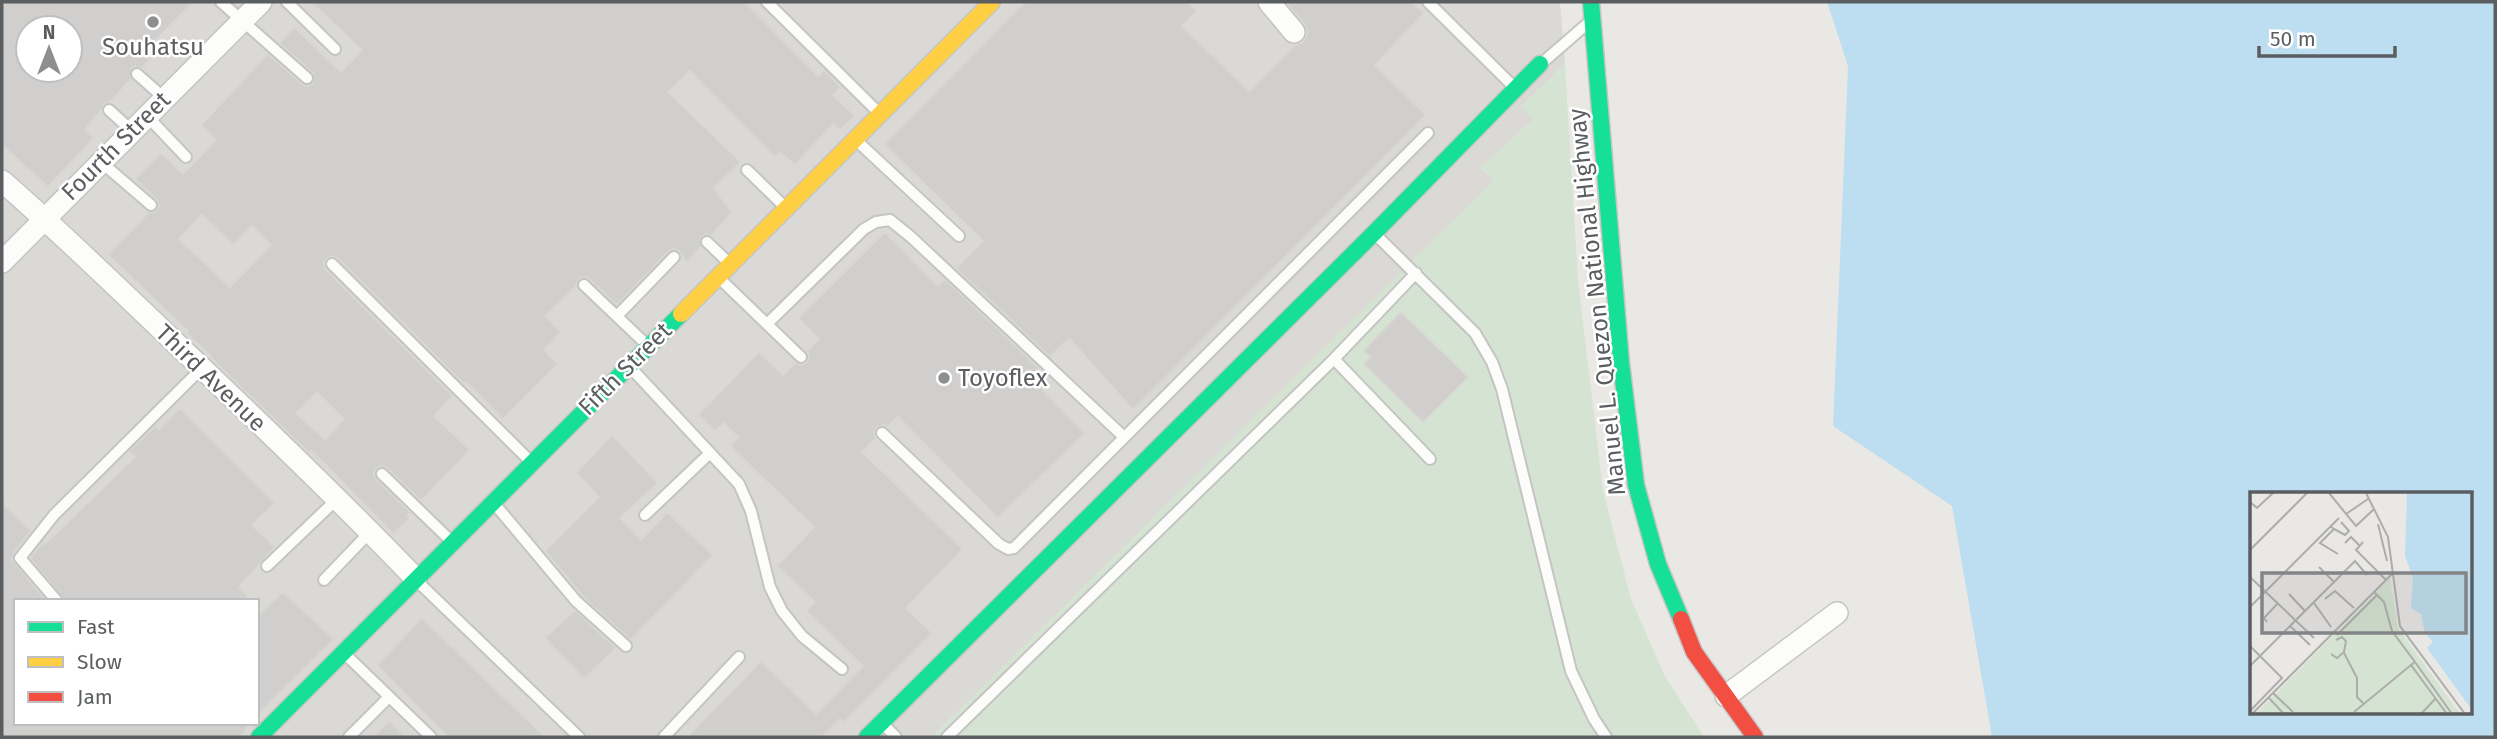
<svg xmlns="http://www.w3.org/2000/svg" width="2497" height="739" font-family="'Fira Sans',sans-serif">
  <rect width="100%" height="100%" fill="#eae8e5"/>
  <path fill="#dbd9d6" fill-rule="evenodd" d="M2,2H1560L1565,64L1522,106L1534,119L1481,168L1495,180L932,737H2ZM28,28H70V70H28ZM16,601H257V723H16Z"/>
  <path fill="#d5e4d2" d="M1565,64L1578,280L1603,490L1631,599L1665,676L1704,737H932L1494,180L1481,167L1534,119L1521,106Z"/>
  <path fill="#bddef0" fill-rule="evenodd" d="M1827,2H2495V737H1992L1952,506L1833,426L1848,66ZM2252,494H2471V713H2252Z"/>
  <path fill="#d0cfcd" stroke="#d9d7d4" stroke-width="2" fill-rule="evenodd" d="M2,2H193L144,52L151,58L142,68L135,66L131,69V79L110,102L104,104L101,111L85,129L94,138L48,187L2,145ZM28,28H70V70H28Z
    M311,2H745L818,76L824,70L841,87L833,95L855,116L840,130L833,124L795,165L780,152L775,157L690,71L668,92L741,162L714,188L732,213L711,236L705,234L701,237V247L687,262L679,251L674,249L669,251L617,305L589,279L585,277L579,279L576,286L545,316L561,332L544,350L558,364L503,419L466,382L464,384L338,258L333,256L327,258L324,263L326,270L453,396L434,416L470,450L421,501L387,468L381,466L376,469L374,475L377,480L410,512L407,516L409,519L393,534L329,468L311,451L309,453L214,361L210,357L211,356L186,333L188,331L108,255L149,212H154L159,207L157,200L135,179L161,153L183,174L216,140L201,125L268,54L302,84L309,86L313,83V73L279,43L294,27L341,72L362,50ZM202,215L233,245L252,226L271,245L230,287L179,239ZM317,392L344,419L325,439L296,413Z
    M1025,2H1187L1197,11L1182,26L1249,91L1295,45L1303,42L1308,32L1304,24L1286,2H1411L1424,13L1375,65L1426,115L1133,410L1069,338L1050,357L956,268L983,241L884,144Z
    M885,232L938,286L945,279L1039,368L1030,377L1085,433L998,518L898,417L887,427L883,425L877,427L874,432L876,438L862,452L963,549L906,608L932,633L843,723L840,719L822,737H687L761,661L816,714L863,666L806,611L815,602L777,566L814,527L730,446L738,437L724,423L715,431L698,415L759,352L783,375L795,363L800,365L806,363L809,358L807,351L819,339L798,318Z
    M1401,312L1468,377L1423,422L1364,364L1370,357L1364,350Z
    M180,408L275,503L252,525L275,547L239,587L252,601H65L30,558L43,542L45,544L135,457L129,451L155,426L159,429Z
    M612,435L658,483L620,518L641,540L667,512L713,555L631,640L586,600L545,551L599,497L576,473Z
    M2,502L31,531L14,553L12,559L45,599L16,601V723H249L243,734L240,737H2Z
    M283,592L334,639L257,715V617Z
    M575,610L616,648L584,679L545,638Z
    M422,618L545,737H448L377,665Z
    M389,721L406,737H373Z"/>
  <g fill="none" stroke-linecap="round" stroke-linejoin="round">
    <defs>
      <path id="lane" d="M221,2L307,78
        M287,2L335,49
        M767,2L878,112
        M1428,2L1515,88
        M1542,63L1588,23
        M137,74L164,98
        M109,110L132,131
        M147,116L186,157
        M857,141L959,236
        M101,162L151,205
        M747,170L785,207
        M1374,233L1475,333L1492,362L1502,389L1571,671L1594,719L1606,737
        M707,242L730,264
        M332,264L532,463
        M717,276L801,357
        M584,285L648,346
        M617,316L674,257
        M767,324L864,229L876,222L890,220L911,237L1124,437
        M1334,359L1430,459
        M630,367L739,484L751,511L770,587L782,611L802,636L842,669
        M882,433L999,544L1008,549L1014,548L1428,133
        M382,474L451,541
        M493,502L576,601L626,646
        M645,515L710,453
        M267,566L337,499
        M324,580L370,532
        M417,581L579,737
        M57,601L20,558L54,515L202,368
        M345,654L431,737
        M882,723L896,737
        M349,737L389,697
        M664,737L739,657
        M947,737L1334,359L1416,273"/>
      <path id="street" d="M1269,2L1294,32
        M2,181C65,236 124,294 185,352C263,426 341,501 416,579
        M2,262L261,2
        M1726,696L1837,613"/>
      <path id="fast" d="M1591,2L1621,363L1636,485L1658,564L1681,619
        M259,737L681,314
        M867,737L1374,233L1540,64"/>
      <path id="slow" d="M681,314L992,2"/>
      <path id="jam" d="M1681,619L1694,652L1755,737"/>
    </defs>
    <use href="#lane" stroke="#c4c4c4" stroke-width="14"/>
    <use href="#street" stroke="#c4c4c4" stroke-width="24"/>
    <use href="#fast" stroke="#c5c5c5" stroke-width="19"/>
    <use href="#slow" stroke="#c5c5c5" stroke-width="19"/>
    <use href="#jam" stroke="#c5c5c5" stroke-width="19"/>
    <use href="#lane" stroke="#fcfcfb" stroke-width="10"/>
    <use href="#street" stroke="#fcfcfb" stroke-width="21"/>
    <use href="#fast" stroke="#16e098" stroke-width="16"/>
    <use href="#slow" stroke="#ffcf43" stroke-width="16"/>
    <use href="#jam" stroke="#f24e42" stroke-width="16"/>
  </g>
  <g fill="#8d8e8f" stroke="#fff" stroke-width="2.5">
    <circle cx="153" cy="22" r="7"/>
    <circle cx="944" cy="378" r="7"/>
  </g>
  <g text-anchor="middle" stroke-width="5" stroke-linejoin="round" paint-order="stroke">
    <g font-size="24" fill="#5b5e61" stroke="#fff">
      <text x="153" y="55">Souhatsu</text>
      <text x="958" y="386" text-anchor="start">Toyoflex</text>
    </g>
    <g font-size="24" fill="#5b5e61" stroke="#fff">
      <text transform="translate(116 146) rotate(-45)" y="8">Fourth Street</text>
      <text transform="translate(1597 302) rotate(-96)" y="8">Manuel L. Quezon National Highway</text>
      <text transform="translate(625 369) rotate(-45)" y="8">Fifth Street</text>
      <text transform="translate(211 378) rotate(44)" y="8">Third Avenue</text>
    </g>
  </g>
  <g transform="translate(2250 492)">
    <rect width="222" height="222" fill="#eae8e5"/>
    <path d="M140,86L148,136L210,222H6Z" fill="#d5e4d2"/>
    <path d="M157,1H222V218L177,156L183,150L175,141L171,122L161,116L163,86L155,64Z" fill="#bddef0"/>
    <path fill="none" stroke="#adadac" stroke-width="2" d="M79,1L106,34L124,17M116,1L138,45L150,134L215,222M0,10L7,16L23,1M96,22L118,7M128,32L137,69M80,34L84,37L70,51L88,62M84,37L95,43L99,39L91,30M113,50L106,58L136,88M95,51L101,45L110,54M0,58L57,1M69,75L84,90M0,85L64,146M124,100L134,110L142,139L165,170L161,173L197,222M39,102L55,119M75,107L85,99L104,116M64,111L81,135M0,115L89,26M17,130L14,126L28,111M40,134L60,153M87,143L127,103M0,154L32,186L0,219M94,161L107,186V205L113,211M81,162L87,166L94,160L96,149L92,145L86,148M165,170L202,222M0,174L105,69L117,83M23,201L43,220M18,205L34,222M104,220L161,173M2,222L142,82M171,222L186,206"/>
    <path fill="#838486" fill-opacity="0.15" stroke="#838486" stroke-width="3.5" d="M12,81H216V141H12Z"/>
    <rect width="222" height="222" fill="none" stroke="#5b5e61" stroke-width="3.5"/>
  </g>
  <rect width="2497" height="739" fill="none" stroke="#5b5e61" stroke-width="7"/>
  <rect x="14" y="599" width="245" height="126" fill="#ffffff" stroke="#bdbfc0" stroke-width="2"/>
  <rect x="28" y="622" width="35" height="10" fill="#16e098" stroke="#bdbfc0" stroke-width="2"/>
  <text x="77" y="634" font-size="21" fill="#5b5e61">Fast</text>
  <rect x="28" y="657" width="35" height="10" fill="#ffcf43" stroke="#bdbfc0" stroke-width="2"/>
  <text x="77" y="669" font-size="21" fill="#5b5e61">Slow</text>
  <rect x="28" y="692" width="35" height="10" fill="#f24e42" stroke="#bdbfc0" stroke-width="2"/>
  <text x="77" y="704" font-size="21" fill="#5b5e61">Jam</text>
  <g transform="translate(49 49)"><circle r="33" fill="#ffffff" stroke="#bdbfc0" stroke-width="2"/>
  <path d="M0-5L12 26L0 18L-12 26Z" fill="#8d8e8f"/>
  <text y="-10" font-size="19" font-weight="bold" text-anchor="middle" fill="#5b5e61">N</text>
  </g>
  <path d="M2259 46v10h136v-10" fill="none" stroke="#5b5e61" stroke-width="3.5"/>
  <text x="2270" y="46" font-size="21" fill="#5b5e61" stroke="#ffffff" stroke-width="5" paint-order="stroke">50 m</text>
</svg>
